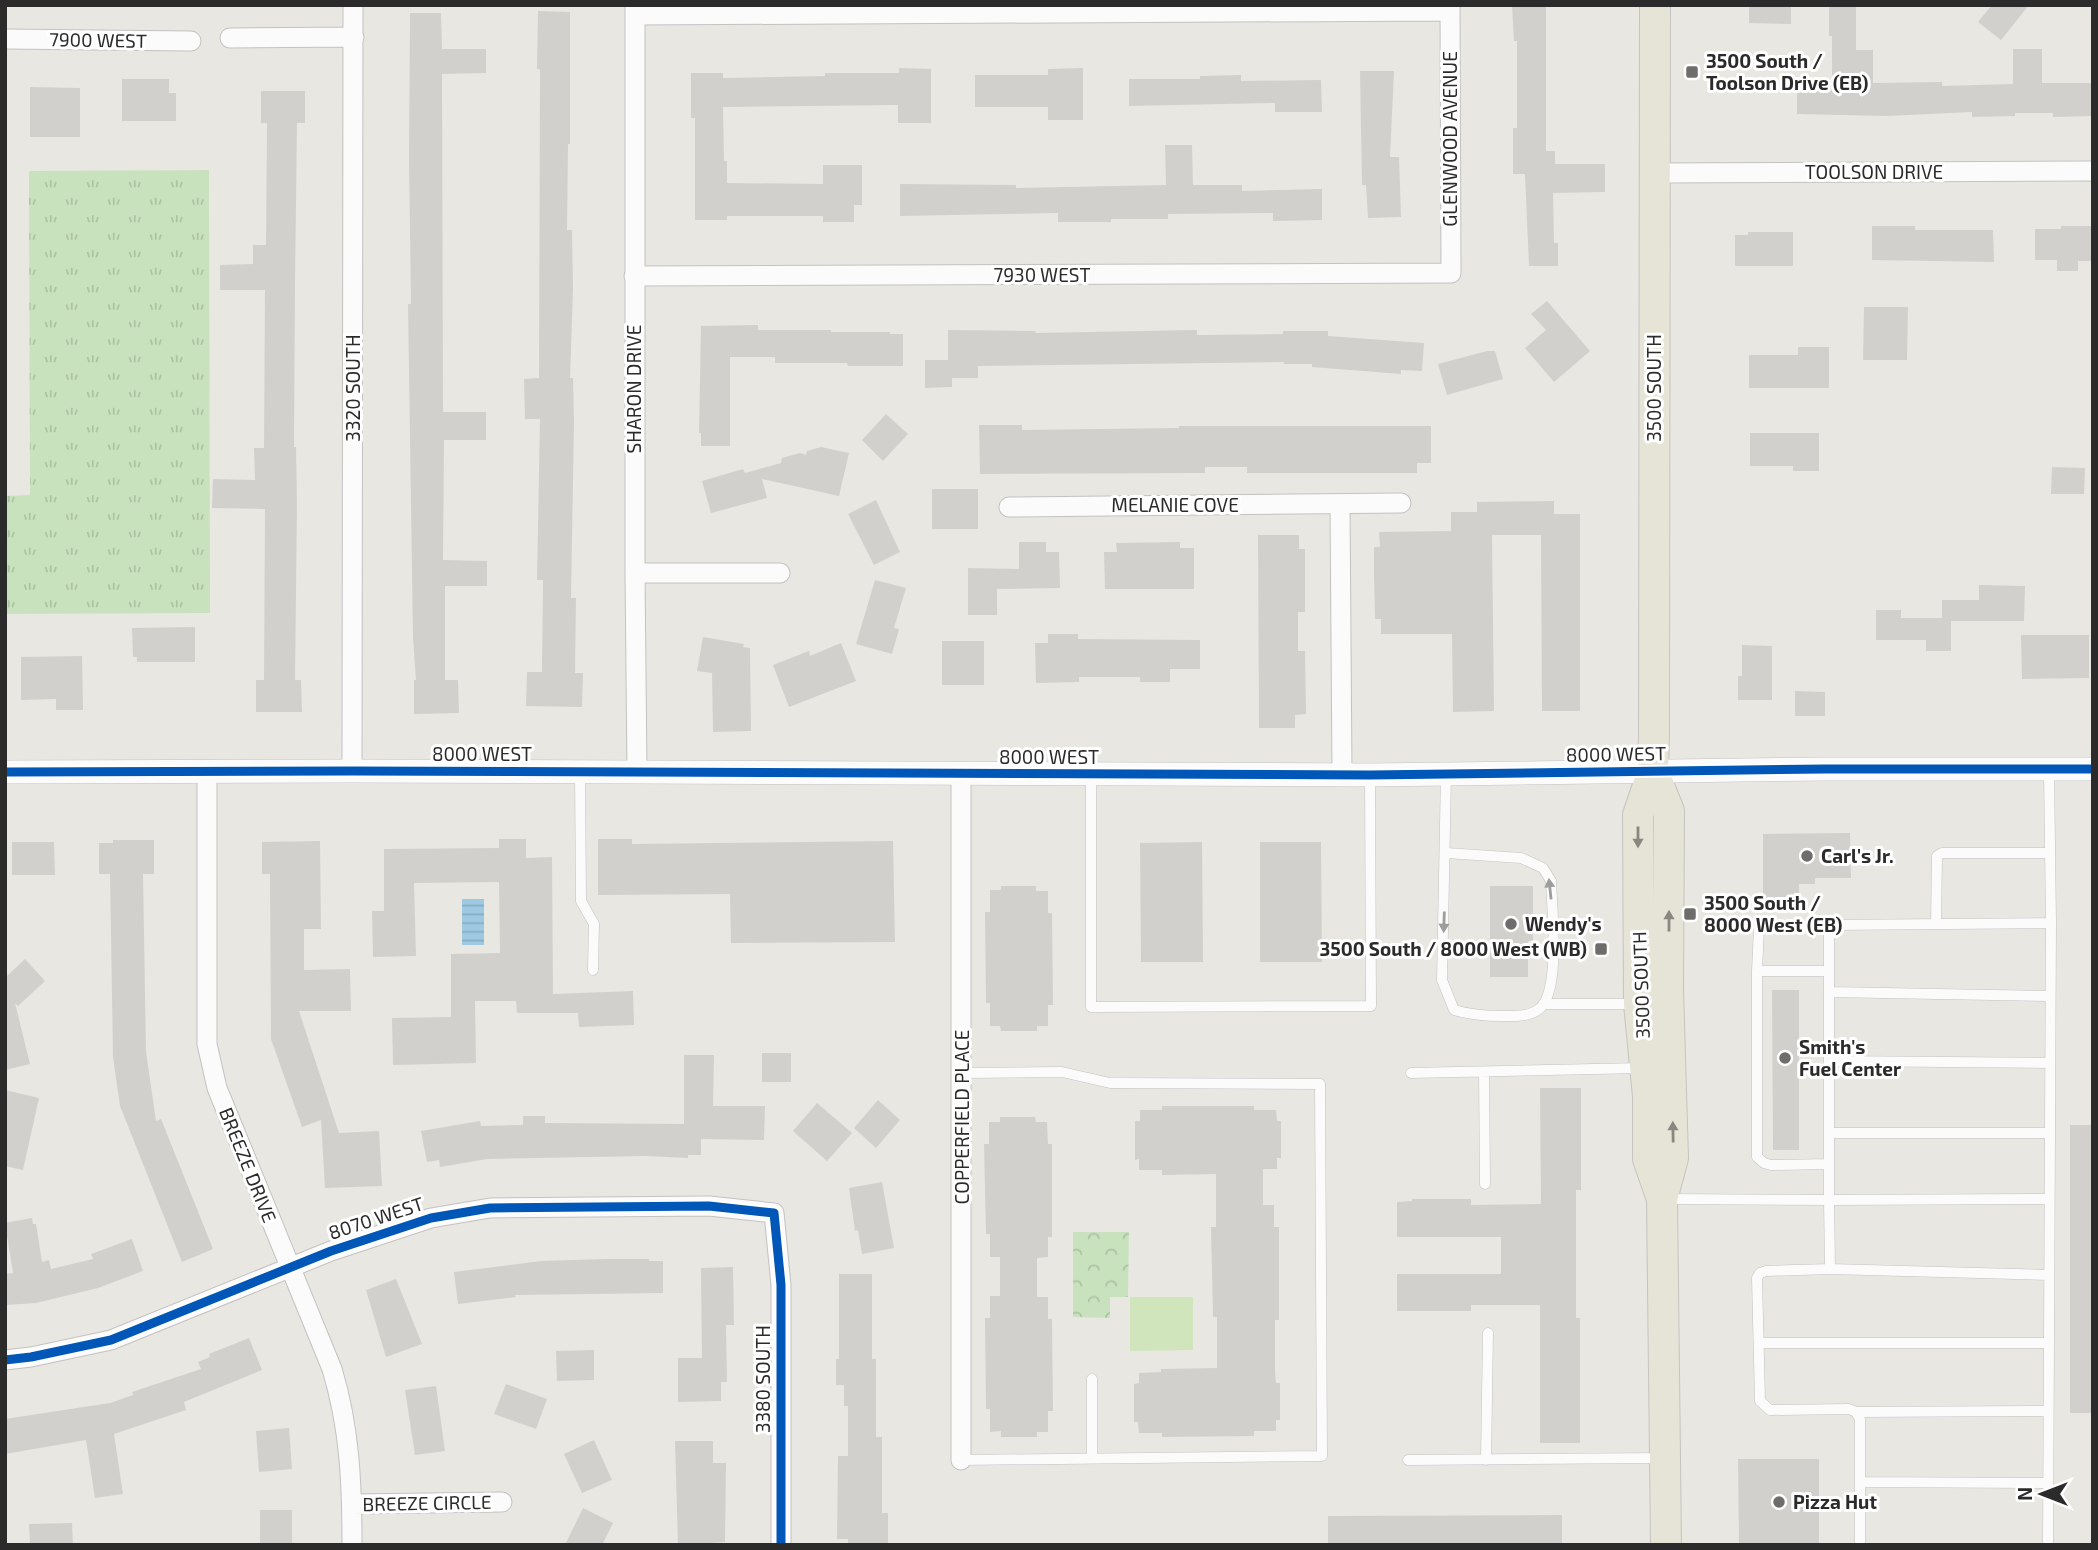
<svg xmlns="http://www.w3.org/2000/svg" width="2098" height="1550" font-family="'Exo 2',sans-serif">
  <defs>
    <pattern id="grass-tufts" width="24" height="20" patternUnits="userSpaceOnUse" patternTransform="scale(1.75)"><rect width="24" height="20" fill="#c9e2be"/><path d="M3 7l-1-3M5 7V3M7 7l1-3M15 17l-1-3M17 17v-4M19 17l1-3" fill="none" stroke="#adc2a3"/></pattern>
    <pattern id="forest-crowns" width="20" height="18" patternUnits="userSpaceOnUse" patternTransform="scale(1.75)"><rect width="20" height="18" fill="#c9e2be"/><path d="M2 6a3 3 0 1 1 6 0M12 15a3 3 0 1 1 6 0" fill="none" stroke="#adc2a3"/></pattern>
    <pattern id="water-rules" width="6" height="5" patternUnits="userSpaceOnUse" patternTransform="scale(1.75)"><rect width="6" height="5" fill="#9dc9e3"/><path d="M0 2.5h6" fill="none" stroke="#87adc3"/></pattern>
  </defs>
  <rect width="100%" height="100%" fill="#e9e7e2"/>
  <path fill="url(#grass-tufts)" d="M209,170L210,613L5,614V496L30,495L29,171Z"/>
  <path fill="url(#forest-crowns)" d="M1073,1232H1129L1128,1297H1110V1318L1073,1317Z"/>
  <path fill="#d1e5bd" d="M1130,1297H1193V1350L1130,1351Z"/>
  <path fill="url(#water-rules)" d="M462,899H484V945H462Z"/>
  <path fill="#d2d0cd" d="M1512,5H1546V151H1555V164H1605V192L1553,193L1554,243H1558V266H1529L1525,174H1513V128H1517V41H1514Z
    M1749,5H1791V24L1749,23Z
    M1992,5H2029L2001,40L1978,22Z
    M1829,6H1856V50H1873V83L1942,82V86L2013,84V49H2042V83H2093V116L2053,117V113H2015V116L1972,117V112L1887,116L1797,114V81H1832V36H1829Z
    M538,11L570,12V144H568L567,230H572L573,289L570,378H573L574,422L571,598H576L575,673H583L582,707L526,706L527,672H542L543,580H537L540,419H525L524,379L539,378L540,69H537Z
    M410,13H441L442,49H486V73L442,74L443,412H486V440H444L443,560L487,561V586H445V680H458L459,713L414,714V680H416L413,638L408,304H411L409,158Z
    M899,68L931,69V123H898V105L723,107L724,161H727V183L823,184V165H862V205H854V222H823V216H727V220H695V118H691V73H723V78L825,76V73H899Z
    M1083,68V120H1048V107H975V75H1048V69Z
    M1360,71H1394L1390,157H1399L1401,217L1368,218L1366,185H1362Z
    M1241,75V81L1321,80L1322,112H1275V103L1129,106V79H1200V76Z
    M122,79H169V93H176V121H122Z
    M30,87L80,88V137H30Z
    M261,91H305V123H297L295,283L294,447H296L297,504L295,680H301L302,712H256V680H264L265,509L212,508L213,479L255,480L254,448H264L265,290H220V265L253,264V245H266L267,123H261Z
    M1165,145H1192L1193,185H1242V191L1322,189V220L1273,221V213L1168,214V219H1111V222H1058V213L900,216V184L1016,185V188L1166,185Z
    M1872,226H1915V230H1993L1994,262L1872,260Z
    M2061,226H2093V261H2078V271H2057V260H2035V229H2061Z
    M1748,232H1793V266H1735V235H1748Z
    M1547,301L1590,351L1554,382L1525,348L1546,330L1531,314Z
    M1864,307H1908L1907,360H1863Z
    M758,325V330H831V332H890V334H903V366H848L847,363H775V357H730V446H701V433H699L701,326Z
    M948,330L1035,331L1036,333L1197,330V335L1283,334V331H1328V336L1424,343L1422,371L1401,370V374L1312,367V364H1284V362L978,366V378H952V387L925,388V360H948Z
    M1798,347H1829V388H1749V355H1798Z
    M1487,351H1495L1503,379L1447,395L1438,364Z
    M886,414L908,434L883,461L862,440Z
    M979,425H1022V430L1179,428V426H1431V463H1417V473H1247V467H1205V473L980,474Z
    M1750,433H1819V471H1793V466H1750Z
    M821,447L849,453L839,496L762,479L767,498L711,513L702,481L743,469L745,473L781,463L782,458L800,453L806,455L807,451Z
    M2052,467L2085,468L2084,494H2051Z
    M932,489H978V529H932Z
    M876,500L900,552L874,565L848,514Z
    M1554,501V514H1580V711H1542L1541,535H1492L1494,711L1453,712L1452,634H1381V619H1375L1374,574V547H1380L1379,532L1451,531V512H1477V502Z
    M1258,535H1299V549H1305V612H1298V651H1305L1306,714L1295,715V728H1259Z
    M1019,542H1046V552H1059L1060,588L997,589V615H968V568L1019,569Z
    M1180,542V548H1194V589H1105L1104,552H1117L1116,543Z
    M875,580L906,588L894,628L899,629L892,654L856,644Z
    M1979,585L2025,586L2024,621H1951V651H1926V640H1876V610H1901V618H1942V600H1979Z
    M195,627V662H137V657H133L132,628Z
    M1048,634H1078V639L1200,640V669H1170V682H1140V677H1079V682L1036,683L1035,643H1048Z
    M2021,635H2089V678L2022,679Z
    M703,637L744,644L743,647L750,648L751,731L713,732L712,673L697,671Z
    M942,641H984V685H942Z
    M841,643L856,681L789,707L773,665L809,651L810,656Z
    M1742,645L1772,646V700H1738V676H1742Z
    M82,656L83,710H56V699L21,700V657Z
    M1795,691L1825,692V716H1795Z
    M1850,833L1851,878H1815V884H1799V907L1763,908V834Z
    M499,839H526V858L552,857L553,994L633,991L634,1025L579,1027L578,1013H517L516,1001H475L476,1063L393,1065L392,1018L451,1017V954L500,953L499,882L414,883L416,956L373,957L372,911H384V849L499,848Z
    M598,839H632V844L893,841L895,942L731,943L730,894L598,895Z
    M113,840H154V874H143L146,1052L156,1121L161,1119L213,1249L182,1262L120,1106L113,1057L110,874H99V843H113Z
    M320,841L321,929H304V970L350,969L351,1011H299L339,1133L379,1131L382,1186L325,1188L321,1120L302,1127L271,1039L270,874H262V842Z
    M12,842H54L55,875H12Z
    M1202,842L1203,962H1141L1140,843Z
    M1260,842H1321L1322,962H1260Z
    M1001,886H1036V891H1048V913H1052L1053,1005H1048V1026H1037V1031H1001L1000,1026H990V1003H986L985,912H990V890H1001Z
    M1490,886H1533V941H1528V977H1490Z
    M25,959L45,981L18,1006L15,1003L30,1064L5,1070V978Z
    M1772,990H1799V1150H1773Z
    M762,1053H791V1082H762Z
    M684,1055H714L713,1106H765L764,1140L701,1139V1155H688V1158L646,1156L487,1159L440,1167L439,1160L427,1162L421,1131L480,1121L481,1126L523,1125V1116H545V1123L684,1124Z
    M1540,1088H1581V1190H1576V1318H1580V1443H1540V1305H1471V1311H1397V1274H1501V1237H1397V1202L1412,1201V1199H1471V1205L1541,1204Z
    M5,1090L39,1098L23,1170L5,1166Z
    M878,1100L900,1120L876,1148L854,1128Z
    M817,1103L852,1133L827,1161L793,1131Z
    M1162,1106H1254V1110H1276L1277,1121H1281V1158H1277V1169H1263V1205H1274V1227H1279V1320H1275V1372L1276,1383H1280V1420H1276V1431H1254V1436L1162,1437V1433H1139L1138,1422H1134V1384L1139,1383V1373L1161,1372V1369L1217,1368V1317H1213L1211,1227H1216V1174L1162,1175V1170H1139V1159L1135,1160V1121H1140V1110H1162Z
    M1000,1117H1035L1036,1122H1047L1048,1144H1052V1237H1048V1257L1037,1258V1297H1048V1319H1052L1053,1411H1048V1432H1037V1437H1001V1431L990,1432V1409H986L985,1318H990V1296H1000V1257H990V1234H986L984,1144H989V1122H1000Z
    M2070,1125H2093V1413H2070Z
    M882,1182L894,1248L862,1254L858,1230L855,1231L849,1188Z
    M32,1218L33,1224H36L42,1262L49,1260L51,1269L93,1259L91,1254L132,1239L143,1271L98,1288L36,1303L5,1305V1274L13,1273L5,1223Z
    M605,1259H649V1261H663V1293L515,1295L516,1297L458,1304L454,1272L541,1261Z
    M733,1267L734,1325H726L727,1382H721V1401L678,1402V1358H702L701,1268Z
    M839,1274H872V1359H876V1437H882V1513H888V1545H848V1539H837L838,1456H848V1406H844V1385H836V1359H839Z
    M396,1279L422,1344L386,1357L366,1290Z
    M249,1338L262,1370L184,1402L186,1410L114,1434L123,1494L95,1498L86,1440L5,1454V1419L110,1403L133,1395L132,1392L201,1369L198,1362L210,1357L209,1354Z
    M594,1350V1380L557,1381L556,1351Z
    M506,1384L547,1399L536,1429L494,1414Z
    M436,1386L445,1451L415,1455L405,1390Z
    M289,1428L292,1469L259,1472L256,1431Z
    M594,1440L612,1480L582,1493L564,1454Z
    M675,1441H713V1463H726L725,1542L678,1545Z
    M1738,1459H1819V1545H1739Z
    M583,1508L613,1523L602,1545H565Z
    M260,1510H292V1545H260Z
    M1562,1515V1545H1328V1516Z
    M72,1523L73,1545H30L29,1524Z"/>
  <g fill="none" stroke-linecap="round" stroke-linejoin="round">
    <defs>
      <path id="service" d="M580,773L581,901L594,924L593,970
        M1091,775V1007L1371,1006L1370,775
        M1446,853L1521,858L1543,868L1551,881C1552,909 1561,992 1539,1009C1529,1017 1515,1016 1502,1016C1485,1016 1471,1015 1454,1010L1442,980L1446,774
        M1936,924L1937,856L1942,853H2050
        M1757,971L1759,927L1829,925
        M1829,971H1757V1157L1764,1163L1771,1165L1829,1164
        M1829,992L2050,996
        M1544,1004H1635
        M1829,1061L2050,1063
        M1484,1072L1485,1184
        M1411,1073L1642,1068
        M1829,1133H2049
        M1666,1199L1829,1200L1830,1269L1766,1271L1760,1273L1757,1278L1760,1401L1770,1410L1849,1409L1856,1412L1860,1419V1545
        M2049,1199L1829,1200V925L2051,923
        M1830,1269L2048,1275
        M1759,1343H2048
        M1092,1379V1458
        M1856,1412L2048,1411
        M961,1460L1322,1456L1320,1084L1110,1083L1062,1072L962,1073
        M1408,1460L1662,1458
        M1486,1460L1488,1333
        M1860,1482L2048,1483
        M2048,1545L2051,923L2049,770"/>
      <path id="minor" d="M635,5V573L637,772
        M635,15L1450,11
        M230,38L354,37
        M5,39L191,41
        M1655,173L2093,171
        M634,276L1451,273L1450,5
        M1340,504L1342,775
        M1009,507L1401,503
        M635,573H780
        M352,771L353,5
        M207,773V1044L217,1088L332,1369C350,1429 352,1483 352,1545
        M961,774V1460
        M5,1360L31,1357L111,1340L331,1251L431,1218L490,1208L709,1206L774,1213L781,1285V1545
        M352,1504L502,1502"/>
      <path id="tertiary" d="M5,772L352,771L1370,775L1825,769H2093"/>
      <path id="primary" d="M1655,5L1654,734L1653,771L1638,815L1639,1004L1648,1096V1159L1662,1199
        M1653,771L1669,811L1668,989L1673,1158L1662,1199L1666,1545"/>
    </defs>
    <use href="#service" stroke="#c3c2c1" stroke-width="11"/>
    <use href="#minor" stroke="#c3c2c1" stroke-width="21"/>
    <use href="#tertiary" stroke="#c3c2c1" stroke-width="24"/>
    <use href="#primary" stroke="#c5c4c2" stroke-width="32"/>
    <use href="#service" stroke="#fcfbfb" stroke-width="10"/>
    <use href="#minor" stroke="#fcfbfb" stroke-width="19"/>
    <use href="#tertiary" stroke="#fcfbfb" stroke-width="23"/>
    <use href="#primary" stroke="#e6e4d6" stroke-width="30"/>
    <defs>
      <path id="cycleway" d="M5,772L352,771L1370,775L1825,769H2093
        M5,1360L31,1357L111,1340L331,1251L431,1218L490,1208L709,1206L774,1213L781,1285V1545"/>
    </defs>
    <use href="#cycleway" stroke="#fff" stroke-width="13"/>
    <use href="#cycleway" stroke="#0057b8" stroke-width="9"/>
  </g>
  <defs><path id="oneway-solid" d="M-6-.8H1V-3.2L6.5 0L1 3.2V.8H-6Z" transform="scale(1.75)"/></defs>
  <g fill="#888880">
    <use href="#oneway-solid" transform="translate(1638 837) rotate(90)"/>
    <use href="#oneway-solid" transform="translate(1669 921) rotate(-90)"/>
    <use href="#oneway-solid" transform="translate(1673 1132) rotate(-91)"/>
  </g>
  <g fill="#9e9d9d">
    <use href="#oneway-solid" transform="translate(1550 889) rotate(-96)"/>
    <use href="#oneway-solid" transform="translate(1444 922) rotate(92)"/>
  </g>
  <g fill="#6e6d6b" stroke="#fff" stroke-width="2.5">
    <rect x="1685" y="65" width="14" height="14" rx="3.5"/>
    <circle cx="1807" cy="856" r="7"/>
    <rect x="1683" y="907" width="14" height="14" rx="3.5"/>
    <circle cx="1511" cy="924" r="7"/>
    <rect x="1594" y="942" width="14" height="14" rx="3.5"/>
    <circle cx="1785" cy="1058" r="7"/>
    <circle cx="1779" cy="1502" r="7"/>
  </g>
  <g text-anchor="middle" stroke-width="6" stroke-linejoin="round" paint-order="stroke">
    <g font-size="19" fill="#2b2b2b" stroke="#fff">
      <text transform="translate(98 40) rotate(1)" y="7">7900 WEST</text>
      <text transform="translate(1450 139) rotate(-90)" y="7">GLENWOOD AVENUE</text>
      <text x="1874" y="179">TOOLSON DRIVE</text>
      <text x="1042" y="282">7930 WEST</text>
      <text transform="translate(353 388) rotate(-90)" y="7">3320 SOUTH</text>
      <text transform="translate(1654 388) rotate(-90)" y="7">3500 SOUTH</text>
      <text transform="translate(634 389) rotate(-90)" y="7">SHARON DRIVE</text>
      <text x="1175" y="512">MELANIE COVE</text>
      <text x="482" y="761">8000 WEST</text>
      <text transform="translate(1616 754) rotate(-1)" y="7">8000 WEST</text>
      <text x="1049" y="764">8000 WEST</text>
      <text transform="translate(1641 985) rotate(-92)" y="7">3500 SOUTH</text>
      <text transform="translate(962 1117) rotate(-90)" y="7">COPPERFIELD PLACE</text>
      <text transform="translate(248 1165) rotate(68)" y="7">BREEZE DRIVE</text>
      <text transform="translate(376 1218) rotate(-18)" y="7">8070 WEST</text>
      <text transform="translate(763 1379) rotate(-90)" y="7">3380 SOUTH</text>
      <text transform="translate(427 1503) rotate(-1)" y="7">BREEZE CIRCLE</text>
    </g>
    <g font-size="19" font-weight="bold" fill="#2b2b2b" stroke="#fff" text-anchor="start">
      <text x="1706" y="68">3500 South /<tspan x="1706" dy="22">Toolson Drive (EB)</tspan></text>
      <text x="1821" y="863">Carl's Jr.</text>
      <text x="1704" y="910">3500 South /<tspan x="1704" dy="22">8000 West (EB)</tspan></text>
      <text x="1525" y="931">Wendy's</text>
      <text x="1587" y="956" text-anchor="end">3500 South / 8000 West (WB)</text>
      <text x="1799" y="1054">Smith's<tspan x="1799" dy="22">Fuel Center</tspan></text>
      <text x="1793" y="1509">Pizza Hut</text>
    </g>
  </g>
  <rect width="2098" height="1550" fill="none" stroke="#2b2b2b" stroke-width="14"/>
  <g transform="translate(2042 1494) rotate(270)" stroke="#ffffff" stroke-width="5" paint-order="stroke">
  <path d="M0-5L12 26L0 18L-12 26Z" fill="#2b2b2b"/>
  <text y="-10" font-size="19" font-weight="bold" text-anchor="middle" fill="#2b2b2b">N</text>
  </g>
</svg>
